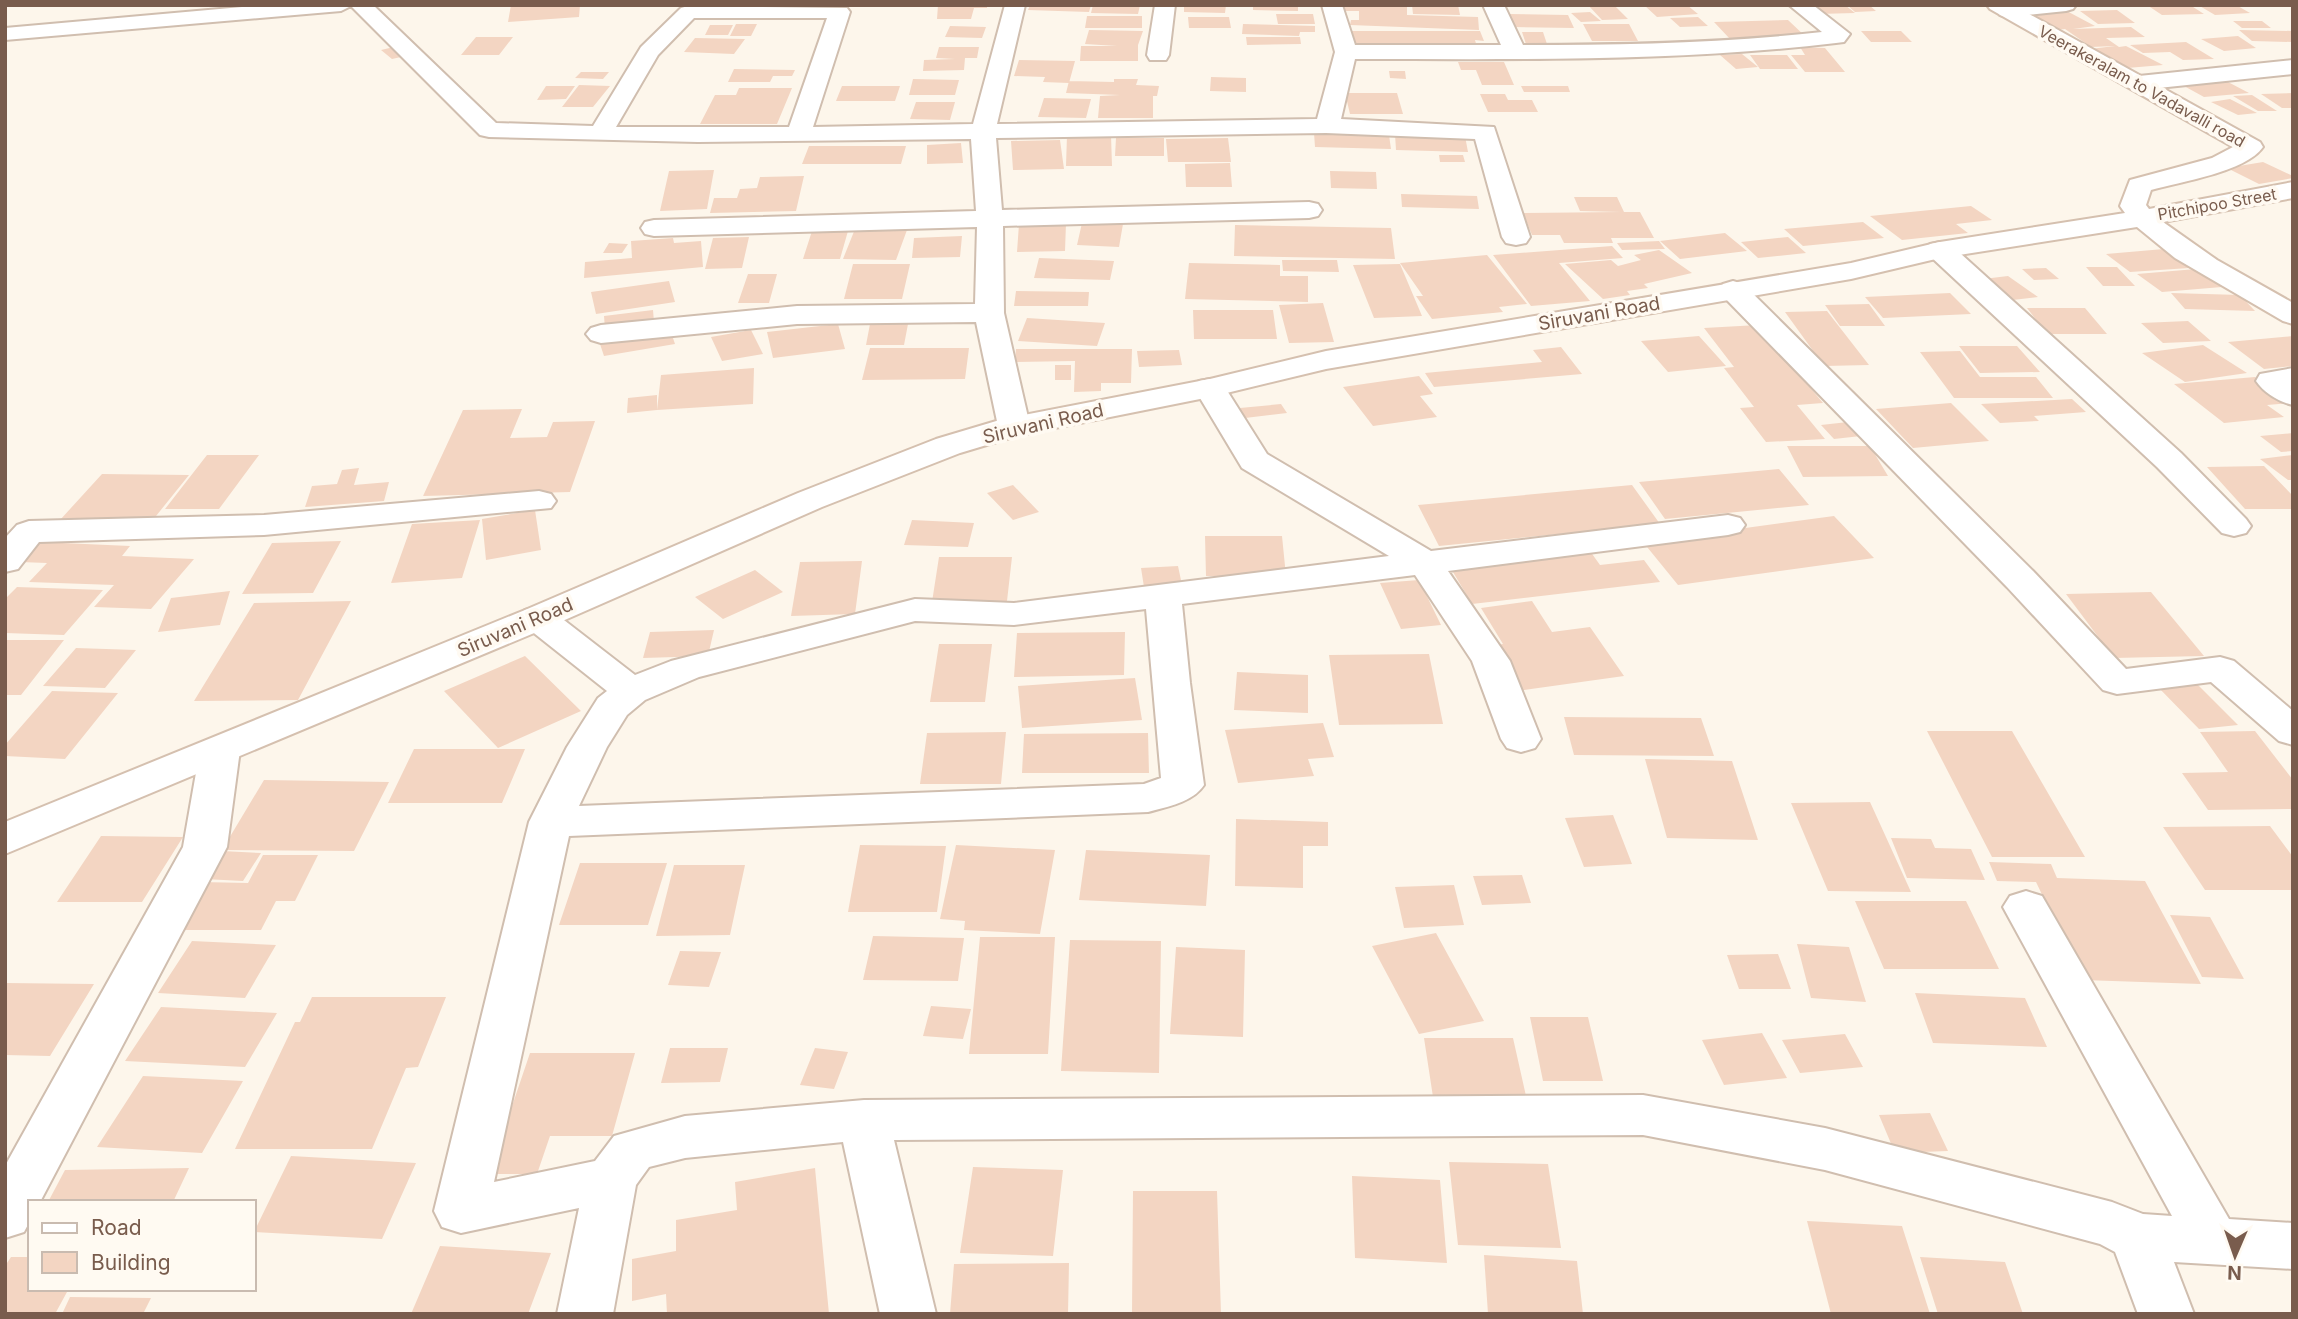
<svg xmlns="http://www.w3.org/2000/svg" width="2298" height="1319" font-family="Inter,sans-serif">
  <rect width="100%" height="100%" fill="#fdf6eb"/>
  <path fill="#f3d5c2" d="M511,5H580L579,17L508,22Z
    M938,5H987V8H974L971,19H937Z
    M1030,5H1091L1089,12L1028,10Z
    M1093,5H1140L1138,14L1091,13Z
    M1184,5H1226L1225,13L1184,12Z
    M1253,5H1298V11L1253,10Z
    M1343,5H1407V15L1478,17L1479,30L1350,25L1351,20H1359V11H1343Z
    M1412,5H1458L1460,15L1413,14Z
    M1588,5H1614L1628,19L1602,20Z
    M1644,5H1687L1698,14L1657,17Z
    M1808,5H1845L1855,13L1818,14Z
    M1847,5H1869L1876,11L1855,12Z
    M2147,5H2190L2204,14L2162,15Z
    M2198,5H2236L2250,13L2215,15Z
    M2063,9L2095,26L2073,29L2131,27L2145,37L2106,38L2119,47L2126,46L2163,65L2127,68L2090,49L2115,46L2091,47L2065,29L2057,30L2025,12Z
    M2117,10L2135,23L2098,24L2080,11Z
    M1590,12L1601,21L1581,22L1571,13Z
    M1276,14H1313L1315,24H1278Z
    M1509,14L1568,15L1574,28L1514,27Z
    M1087,16H1142V28H1085Z
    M1188,17H1229L1231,28H1189Z
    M1698,17L1708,26L1680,27L1670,18Z
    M1788,20L1806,37L1730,39L1714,22Z
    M2233,21H2262L2271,28H2242Z
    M736,24H757L751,36H730Z
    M1243,24L1315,26V32H1300L1299,36L1242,34Z
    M1583,24H1629L1638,41H1592Z
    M710,25H733L728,35H705Z
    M950,26L986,27L982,38L945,37Z
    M1089,30L1143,31L1138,45V61H1080L1081,46H1117L1085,44Z
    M2239,30L2293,31V42L2252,41Z
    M1348,31H1480L1484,41L1475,40L1477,47H1352Z
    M1861,31H1901L1912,42H1871Z
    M1522,32H1543L1548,47H1527Z
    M2238,36L2256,48L2224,51L2201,39Z
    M476,37H513L499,55H461Z
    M1246,37H1300L1301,44L1247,45Z
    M695,38L745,39L734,54L684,52Z
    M2186,42L2214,59L2183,60L2170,52L2143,53L2130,45Z
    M398,46L410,55L392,59L381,50Z
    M939,47H979L977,58H965L964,70L923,71L924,60L955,59L936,58Z
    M1800,47L1825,48L1845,72H1805L1791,55H1805Z
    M1742,54L1758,67L1736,69L1720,55Z
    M1750,55H1787L1798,69H1760Z
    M1019,60L1075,61L1069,83L1043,82L1045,77L1014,76Z
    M1458,62H1504L1514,85H1482L1476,70H1461Z
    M734,69L795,70L792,76H773L770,82H728Z
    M1389,71H1405L1406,79L1390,78Z
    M581,72H609L603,79L575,78Z
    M1211,77L1246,78V92L1210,91Z
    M913,79L959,80L955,95H909Z
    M1114,79H1138L1136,85L1159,86L1157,96H1153V118H1098L1100,96L1120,95L1066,93L1069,81L1114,82Z
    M2228,82L2249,93L2204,97L2184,86Z
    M579,85L610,86L593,107H562Z
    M546,86H575L566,99L537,100Z
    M842,86H900L895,101H836Z
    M1521,86H1568L1570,92H1524Z
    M739,88H792L777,124H700L715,95H736Z
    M1345,93H1397L1403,114H1350Z
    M2293,93V108H2282L2261,94Z
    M1480,94H1505L1508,100H1532L1538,112H1488Z
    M2252,95L2277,111H2258L2233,96Z
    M1044,98L1091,99L1086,118L1038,117Z
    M2230,99L2257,113L2238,115L2211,102Z
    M916,102H955L950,120L910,119Z
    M1314,133L1389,135L1391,149L1315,147Z
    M1395,134L1465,136L1468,152L1396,150Z
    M1067,135H1111L1112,166H1066Z
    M1116,138H1164V156H1115Z
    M1228,138L1231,162H1168L1166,139Z
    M1060,140L1064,169L1013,170L1011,141Z
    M961,143L963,163L927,164V145Z
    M809,146H906L901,164H802Z
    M1439,155H1463L1465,162H1440Z
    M2263,162L2293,176V178L2259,184L2227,168Z
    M1230,163L1232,187H1186L1185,164Z
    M714,170L707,209L660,211L669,171Z
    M1330,171L1376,172L1377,189L1331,188Z
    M804,176L796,211L710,213L714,198H737L740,189L757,188L760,177Z
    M1401,194L1477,196L1479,209L1402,207Z
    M1574,197H1617L1624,212H1640L1654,238H1611L1613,243H1564L1560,235H1532L1523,213L1621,212L1580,211Z
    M1971,206L1992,220L1956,224L1968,233L1902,240L1870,216Z
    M1863,222L1884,238L1803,246L1784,229Z
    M1066,223L1065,251L1017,252L1019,224Z
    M1082,223L1123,224L1119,247L1077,245Z
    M1235,225L1391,228L1395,259L1234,256Z
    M855,229L907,230L896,260L843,259Z
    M812,231H848L840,259H803Z
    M1725,233L1747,251L1680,259L1660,241Z
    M962,236L960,257L912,258L914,238Z
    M749,237L742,268L705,269L713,238Z
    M1788,237L1806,253L1758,258L1741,242Z
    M673,238L674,243L701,241L703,267L584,278L585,262L632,258L631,241Z
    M1659,241L1665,249L1622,250L1617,243Z
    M609,243L628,244L622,253H603Z
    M1612,246L1623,258L1559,263L1590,301L1531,306L1493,255Z
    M2164,249L2189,268L2130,272L2106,254Z
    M1659,250L1692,273L1644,284L1648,288L1627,291L1630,295L1603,299L1565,264L1611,260L1618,266L1641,260L1634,255Z
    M1487,255L1527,304L1499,307L1503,312L1432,319L1416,296H1423L1400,263Z
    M1039,258L1114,261L1110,280L1034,278Z
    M1282,260H1337L1339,272L1283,271Z
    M1189,263L1280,265V276H1308V302L1185,299Z
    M853,264H910L902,299H844Z
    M1400,264L1422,316L1374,318L1353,265Z
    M2086,267H2117L2135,286H2103Z
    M2046,268L2059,279L2034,280L2022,269Z
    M2196,269L2222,287L2162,292L2137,274Z
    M748,274H777L769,303H738Z
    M2008,276L2038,297L2004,301L1975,280Z
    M669,281L675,302L596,314L591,292Z
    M1016,291L1089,292L1088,306H1014Z
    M1950,293L1971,314L1883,318L1865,297Z
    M2171,293L2240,295L2255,311L2185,309Z
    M1323,303L1334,342L1289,343L1279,305Z
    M1869,304L1885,326H1840L1825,305Z
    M2027,308H2085L2107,334H2047Z
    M653,310L654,322L605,329L604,316Z
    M1193,310H1273L1277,339H1194Z
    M1827,311L1869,365L1824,366L1785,312Z
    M1027,318L1105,323L1097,346L1018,341Z
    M2188,321L2211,341L2163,343L2141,323Z
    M838,324L845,349L773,358L767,332Z
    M870,324H908L904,345H866Z
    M1758,325L1823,403L1797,405L1825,439L1766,442L1740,408L1754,407L1724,368L1734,367L1704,328Z
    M751,330L763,354L722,361L711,337Z
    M671,332L675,344L604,356L600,344Z
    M1699,336L1726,366L1668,372L1641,341Z
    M2293,336V366L2264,369L2228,342Z
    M2203,345L2247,373L2185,382L2142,353Z
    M1959,346H2017L2040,372L1980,373Z
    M1561,347L1582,374L1434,387L1425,373L1542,362L1533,350Z
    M870,348H969L965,379L862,380Z
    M1016,349H1132L1131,383H1101V391L1074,392L1075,361L1015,362Z
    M1179,350L1182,365L1139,367L1137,351Z
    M1960,351L1980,377H2036L2053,398H1954L1920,352Z
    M1055,365H1071V380H1055Z
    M754,368L753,404L657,410L661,375Z
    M1419,376L1433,394L1420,396L1437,417L1373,426L1343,387Z
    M2255,377L2290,403L2267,405L2284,417L2224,423L2174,384Z
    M657,395V410L627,413L628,398Z
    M2072,399L2086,412L2034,416L2039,421L2000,423L1981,404Z
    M1951,403L1989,441L1913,448L1876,409Z
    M1281,404L1287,413L1245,418L1240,408Z
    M522,409L510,438L547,437L553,422L595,421L570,492L423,496L463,410Z
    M1848,422L1861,436L1834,439L1821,425Z
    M2293,433V451L2281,452L2260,436Z
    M1787,446H1870L1888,476L1803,477Z
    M207,455H259L219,509H165Z
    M2293,455V480H2288L2260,459Z
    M2264,466L2293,496V509H2245L2207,467Z
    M359,468L354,485L389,482L384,501L305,507L312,486L337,484L342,470Z
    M1779,469L1809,505L1665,519L1639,482Z
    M102,474L189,475L152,521L60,520Z
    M1013,485L1039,512L1013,520L987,493Z
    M1632,485L1660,524L1439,546L1418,505Z
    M535,510L541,550L486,560L482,519Z
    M1834,516L1874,558L1678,585L1643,542Z
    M480,520L462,578L391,583L412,524Z
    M912,520L974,523L968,547L904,545Z
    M1205,536H1282L1286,576H1206Z
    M341,541L313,593L242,594L272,543Z
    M40,542L130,546L122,556L194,559L151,609L94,607L114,585L29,582L47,563L20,562Z
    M1590,551L1600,565L1644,560L1660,582L1472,604L1450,567Z
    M939,557H1012L1007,601L932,602Z
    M862,561L855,614L791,616L800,562Z
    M1178,566L1182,585L1144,587L1141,568Z
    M755,570L783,592L723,619L695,597Z
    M1419,580L1441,625L1401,629L1380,583Z
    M17,587L103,590L64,635L5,633V599Z
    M230,591L220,625L158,632L171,598Z
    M2151,592L2204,656L2114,658L2066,594Z
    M351,601L298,700L194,701L254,603Z
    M1532,601L1552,632L1590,627L1624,676L1517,691L1490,646L1503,644L1481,608Z
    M714,630L708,656L643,658L650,632Z
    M1125,632L1124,675L1014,677L1017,633Z
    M5,640H64L21,695H5Z
    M939,644H992L985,702H930Z
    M76,648L136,650L105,688L43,686Z
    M1429,654L1443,724L1339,725L1329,655Z
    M525,656L581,711L498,748L444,691Z
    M1237,672L1308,675V713L1234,710Z
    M1135,678L1142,720L1022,728L1018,686Z
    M2194,681L2238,725L2199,729L2156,685Z
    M52,691L118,693L65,759L5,756V745Z
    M1564,717L1701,718L1714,756L1574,755Z
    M1323,723L1334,757L1308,759L1314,776L1238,783L1225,730Z
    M1927,731H2012L2085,857H1992Z
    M2255,731L2293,780V809L2208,810L2182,773L2228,772L2200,732Z
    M1006,732L1001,784H920L927,733Z
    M1148,733L1149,773H1022L1024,734Z
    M414,749H525L502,803H388Z
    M1645,759L1732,761L1758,840L1667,838Z
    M264,780L389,782L354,851L222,850Z
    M1870,802L1911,892L1828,891L1791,803Z
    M1613,815L1632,864L1584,867L1565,818Z
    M1236,819L1328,822V846H1303V888L1235,886Z
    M2270,826L2293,857V890H2205L2163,827Z
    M101,836L183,837L142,902H57Z
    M1891,838L1931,839L1935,848L1971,849L1985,880L1907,878Z
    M860,845L946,846L937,912H848Z
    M956,845L1055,850L1040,934L964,930L965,921L940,919Z
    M1086,850L1210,855L1206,906L1079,900Z
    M222,851L261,853L243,881L204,879Z
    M263,855H318L295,901H276L261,930H172L200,882L248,883Z
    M1989,862L2051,864L2057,878L2145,881L2201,984L2083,980L2036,882L1997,881Z
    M580,863H667L648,925H559Z
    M674,865H745L730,935L656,936Z
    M1522,875L1531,903L1482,905L1473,876Z
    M1454,885L1464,925L1404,928L1395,887Z
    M1855,901H1966L1999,969H1884Z
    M2170,915L2210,917L2244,979L2202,977Z
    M1436,933L1484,1021L1419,1034L1372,946Z
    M873,936L964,938L958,981L863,980Z
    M980,937H1055L1048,1054H969Z
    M1070,940L1161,941L1159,1073L1061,1071Z
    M192,941L276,945L245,998L158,993Z
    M1797,944L1849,947L1866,1002L1811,998Z
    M1176,947L1245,950L1243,1037L1170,1034Z
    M680,951L721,952L709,987L668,985Z
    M1778,954L1791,989H1739L1727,955Z
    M5,983L94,984L50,1056L5,1055Z
    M1915,993L2025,998L2047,1047L1933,1043Z
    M312,997H446L418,1067L406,1068L372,1149H235L295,1022H300Z
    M931,1006L971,1009L963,1039L923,1036Z
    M161,1007L277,1013L245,1067L125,1061Z
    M1530,1017H1588L1603,1081H1543Z
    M1762,1033L1787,1078L1724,1085L1702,1040Z
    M1845,1034L1863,1067L1800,1073L1782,1040Z
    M1424,1038H1513L1526,1096L1433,1097Z
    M670,1048H728L720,1082L661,1083Z
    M815,1048L848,1052L834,1089L800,1085Z
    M530,1053H635L612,1136H550L537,1174H489Z
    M143,1076L243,1081L202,1153L97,1147Z
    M1930,1113L1948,1151L1895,1153L1879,1115Z
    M291,1156L416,1163L382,1239L254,1232Z
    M1449,1162L1548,1164L1561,1248L1458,1245Z
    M973,1167L1063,1170L1053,1256L960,1253Z
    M189,1168L173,1202H48L65,1170Z
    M815,1168L829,1314H667L666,1294L632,1301V1259L676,1251V1220L737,1210L735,1182Z
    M1352,1176L1440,1180L1447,1263L1355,1258Z
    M1133,1191H1217L1221,1314H1132Z
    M1807,1221L1902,1226L1930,1314H1831Z
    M440,1246L551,1253L528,1314H411Z
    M1484,1255L1577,1261L1583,1314H1488Z
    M11,1257H30V1289H123L122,1292H67L55,1314H5V1266Z
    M1920,1257L2005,1262L2023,1314H1938Z
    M1069,1263L1068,1314H950L954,1264Z
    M70,1297L151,1298L143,1314H62Z"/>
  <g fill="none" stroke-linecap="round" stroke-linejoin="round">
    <defs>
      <path id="street" d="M265,5H373L496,123L593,126L641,47L681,8L688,6L847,8L850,12L813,127L973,124L1005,5H1025L997,124L1317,119L1335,52L1322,5H1342L1355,45H1501L1483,5H1504L1523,45C1623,45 1724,43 1822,32L1789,5H1813L1850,34L1844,42L1836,43C1676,62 1516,59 1355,59L1341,119L1494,127L1530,237L1526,243L1516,245L1506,243L1502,237L1475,139L1326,133L996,138L1002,210L1309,202L1318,204L1322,210L1318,216L1309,218L1003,226L1004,313L1030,426L1025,433L1014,436L1003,433L998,426L976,322L797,324L601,343L591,340L586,334L591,328L601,325L797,306L975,304L977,227L654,236L645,234L641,228L645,222L654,220L976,211L971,139L698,142L489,137L480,135L351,6L341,11L5,40V28ZM694,18H827L789,127H616L658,55Z
        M1155,5H1175L1169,55L1166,60H1150L1147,55Z
        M2005,5H2076L2073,9L2066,11L2007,17L2000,15L1997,11Z
        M2293,60V74L2139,90L2131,88L2128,83L2131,78L2139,76Z
        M1940,242L1950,244L2181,453L2246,519L2251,526L2246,533L2234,536L2222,533L2157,467L1930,256L1926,250L1930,244Z
        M1733,281L1743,284L2033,571L2126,669L2220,657L2234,661L2293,711V745L2279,741L2211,682L2117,694L2103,690L2007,587L1723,296L1719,290L1723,284Z
        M2293,368V405C2279,402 2264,393 2256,381L2260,374Z
        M1210,379L1221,381L1267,454L1431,551L1728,515L1740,518L1745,525L1740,532L1728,535L1448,571L1510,661L1541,739L1535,748L1521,752L1507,748L1501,739L1472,661L1415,575L1182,604L1190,683L1204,785C1193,802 1167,807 1148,812L569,836L494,1182L595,1161L614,1136L685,1116L864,1100L1643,1095L1825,1128L2112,1202L2143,1214L2172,1216L2003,907L2010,896L2026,891L2042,896L2229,1219L2293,1223V1269L2174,1262L2194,1314H2138L2115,1252L2100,1244L1825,1170L1643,1135L894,1140L936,1314H880L843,1142L685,1158L649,1167L636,1185L613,1314H557L579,1208L461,1233L442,1227L434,1211L529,822L567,747L598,698L607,691L525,626L519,618L525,610L538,607L551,610L635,675L671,661L915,599L1014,603L1389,556L1242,468L1194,388L1199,381ZM1146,609L1161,778L1144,784L579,806L607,747L627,715L645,700L699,677L915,621L1014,625Z
        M539,491L551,494L556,501L551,508L264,535L39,542L18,569L5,572V538L17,525L29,521L264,515Z
        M220,737L234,741L240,750L227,847L40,1202H30V1221L24,1232L5,1238V1166L183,847L200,750L206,741Z"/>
      <path id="secondary" d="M1987,5H2013L2260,142L2263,147C2246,172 2179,182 2151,190L2146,205L2149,209L2293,182V198L2163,222L2217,260L2293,303V324L2283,321L2175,258L2137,227L1940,258L1851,279L1326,369L1210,397L1020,435L960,453L822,507L551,626L5,854V822L525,610L798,493L936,439L1003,419L1210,379L1326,351L1851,263L1940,242L2125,213L2120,206L2130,180L2212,158L2233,147L1990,9Z"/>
    </defs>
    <use href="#street" stroke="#d0beaf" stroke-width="4"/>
    <use href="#secondary" stroke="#d5c0af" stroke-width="4"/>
    <use href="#street" fill="#fff" fill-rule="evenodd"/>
    <use href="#secondary" fill="#fff" fill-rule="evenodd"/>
  </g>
  <g text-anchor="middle" stroke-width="7" stroke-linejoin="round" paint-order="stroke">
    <g font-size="16" fill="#795c4d" stroke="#fffaf2">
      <text transform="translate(2142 86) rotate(29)" y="6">Veerakeralam to Vadavalli road</text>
      <text transform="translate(2217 204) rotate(-10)" y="6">Pitchipoo Street</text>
    </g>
    <g font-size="19" fill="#795c4d" stroke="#fffaf2">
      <text transform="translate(1599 313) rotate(-10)" y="7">Siruvani Road</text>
      <text transform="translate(1043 423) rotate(-13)" y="7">Siruvani Road</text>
      <text transform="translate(515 627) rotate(-23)" y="7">Siruvani Road</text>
    </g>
  </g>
  <rect width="2298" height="1319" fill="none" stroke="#795c4d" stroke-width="14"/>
  <rect x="28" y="1200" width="228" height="91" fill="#fffaf2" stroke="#c9bbb0" stroke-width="2"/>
  <rect x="42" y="1223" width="35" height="10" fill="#ffffff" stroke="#c9bbb0" stroke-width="2"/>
  <text x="91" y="1235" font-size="21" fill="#795c4d">Road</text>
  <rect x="42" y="1252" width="35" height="21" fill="#f3d5c2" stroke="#c9bbb0" stroke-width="2"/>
  <text x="91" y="1270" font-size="21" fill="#795c4d">Building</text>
  <g transform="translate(2235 1256) rotate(182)" stroke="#fffaf2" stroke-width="5" paint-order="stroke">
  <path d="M0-5L12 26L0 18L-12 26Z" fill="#795c4d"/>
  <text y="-10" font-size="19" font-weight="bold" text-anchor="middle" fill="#795c4d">N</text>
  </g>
</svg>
